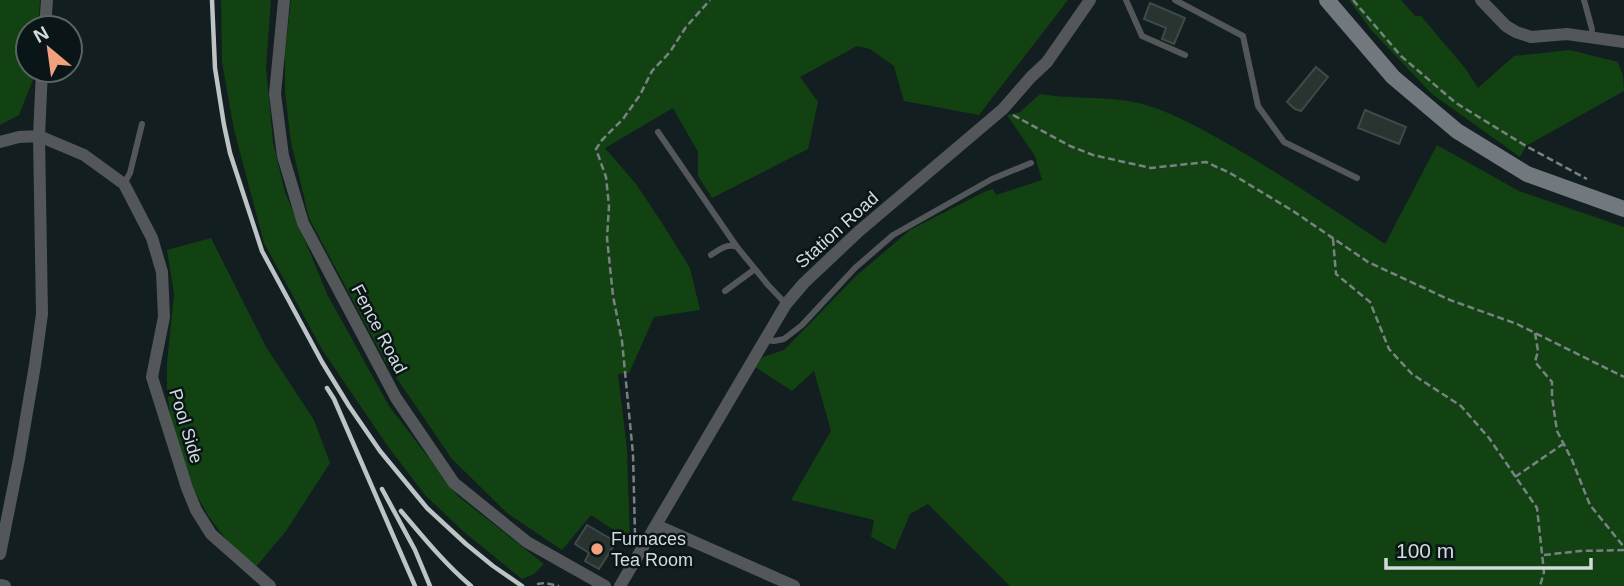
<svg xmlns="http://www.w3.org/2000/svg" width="1624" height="586" font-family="Helvetica,sans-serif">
  <rect width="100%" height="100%" fill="#131e20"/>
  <path fill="#124212" d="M0,0H40L38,28H28V70H35L34,77L19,115L0,125Z
    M221,0H271L266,67L273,142L285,192L327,294L389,406L458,496L544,564L534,574L522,579L464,532L426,496L389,448L323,351L264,243L234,130L222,62Z
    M291,0H1068L979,115L904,101L894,66L870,49L857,46L800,77L818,102L808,149L712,198L698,176V152L673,108L605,148L636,184L662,223L690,268L700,310L654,317L629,373L618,374L627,449L630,541L591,515L562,550L507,513L452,459L385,361L309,218L291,142L285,92V54Z
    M1349,0H1401L1415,16H1421L1465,68L1478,88L1514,56L1570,50L1618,62L1623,76L1624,91L1526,146L1520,157L1432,94L1372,31Z
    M1040,94C1075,100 1112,95 1146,105C1177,114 1209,133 1237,149C1288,179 1337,212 1385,244L1437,145L1519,191L1624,227V586H1010L928,504L910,514L895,550L871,537L874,520L791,500L831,431L814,371L792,391L755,367L763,357L784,350L856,276L910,230L984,192L993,189L996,195L1042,180L1035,156L1007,115L1020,112Z
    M211,238L266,347L314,420L330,463L286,531L255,568L232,547L209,517L194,490L171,423L167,388V363L174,294L167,250Z"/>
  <path fill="#293431" stroke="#3f4a47" stroke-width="2" d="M1150,3L1185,18L1174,44L1162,39L1166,28L1144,19Z
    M1316,67L1328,77L1301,111L1295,109L1287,102Z
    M1365,110L1406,127L1399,144L1358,128Z
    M587,525L616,542L599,569L585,561L589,553L575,544Z"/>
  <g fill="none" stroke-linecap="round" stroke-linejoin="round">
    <path stroke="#798283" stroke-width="2.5" stroke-dasharray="7 3.5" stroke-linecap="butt" d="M1353,0L1401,56L1456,103L1526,146L1587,179
      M1013,115L1070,146L1093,155L1151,168L1206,162L1230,173L1293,211L1368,262L1450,300L1517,324L1624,377
      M1333,239L1336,274L1370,302L1389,349L1412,374L1461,406L1489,438L1537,508L1544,572L1540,586
      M1535,333L1538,351L1535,362L1552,382V397L1557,431L1572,460L1590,505L1624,547
      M1515,477L1563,444
      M635,535L633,454L622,341L613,296L607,238L609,206L606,177L596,149L602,140L623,119L640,95L652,71L670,52L686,27L710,0
      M1544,555L1580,551L1624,550
      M537,584L545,583L559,586"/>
    <path stroke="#53575a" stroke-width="6" d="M1126,0L1142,36L1185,55
      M1175,0L1243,36L1258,106L1284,142L1357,178
      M1584,0L1592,29L1591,38
      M658,132L737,247
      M124,184L130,173L142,124
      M711,255C719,250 727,243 737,247L768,285L786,304
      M725,291L755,269
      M764,340L774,341L784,339L802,325L855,268L893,235L992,179L1031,163"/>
    <path stroke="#53575a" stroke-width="12" d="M284,0L275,94L283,156L303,223L396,398L454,483L527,542L605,586
      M1481,0L1506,26L1516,32L1531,37L1567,34L1624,42
      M45,28L47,0
      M0,142L19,137L39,136L84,155L124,184L152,238L162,272L164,317L152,377L187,488L196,510L211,534L270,586
      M656,525L794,586
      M0,554L19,459L35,365L42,314L39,136L42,70
      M0,585L5,586
      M620,586L786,304L804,283L858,232L1003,109L1031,77L1047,62L1090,0"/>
    <path stroke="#72797e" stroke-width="16" d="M1327,0L1393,77L1457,131L1527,174L1624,209"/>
    <path stroke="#bcc4c5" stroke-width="4.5" d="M212,0L215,68L224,125L230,153L262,251L322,362L349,406L380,451L427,508L466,544L493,566L522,586
      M327,388L334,399L415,586
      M382,489L415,550L430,586
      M401,511C423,537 445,564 471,586"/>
  </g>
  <circle fill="#f2a17e" stroke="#0a1517" stroke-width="2.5" cx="597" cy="549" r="7"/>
  <g text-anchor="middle" stroke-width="5" stroke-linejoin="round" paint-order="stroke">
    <g font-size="18" fill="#d3dbdc" stroke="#0a1517">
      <text transform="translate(837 230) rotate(-42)" y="6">Station Road</text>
      <text transform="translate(379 329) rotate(62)" y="6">Fence Road</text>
      <text transform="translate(186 426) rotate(73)" y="6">Pool Side</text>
    </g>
    <g font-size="18" fill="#d3dbdc" stroke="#0a1517" text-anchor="start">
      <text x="611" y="545">Furnaces<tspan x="611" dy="21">Tea Room</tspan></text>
    </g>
  </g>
  <g transform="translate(49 49) rotate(331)"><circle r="33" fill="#0a1517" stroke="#5a6466" stroke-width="2"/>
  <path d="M0-5L12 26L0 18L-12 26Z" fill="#f2a17e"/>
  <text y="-10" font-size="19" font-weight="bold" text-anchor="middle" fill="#d3dbdc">N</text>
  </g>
  <path d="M1386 558v10h205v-10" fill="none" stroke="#d3dbdc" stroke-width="3.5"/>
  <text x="1396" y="558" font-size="21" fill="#d3dbdc" stroke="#0a1517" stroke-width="5" paint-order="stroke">100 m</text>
</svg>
